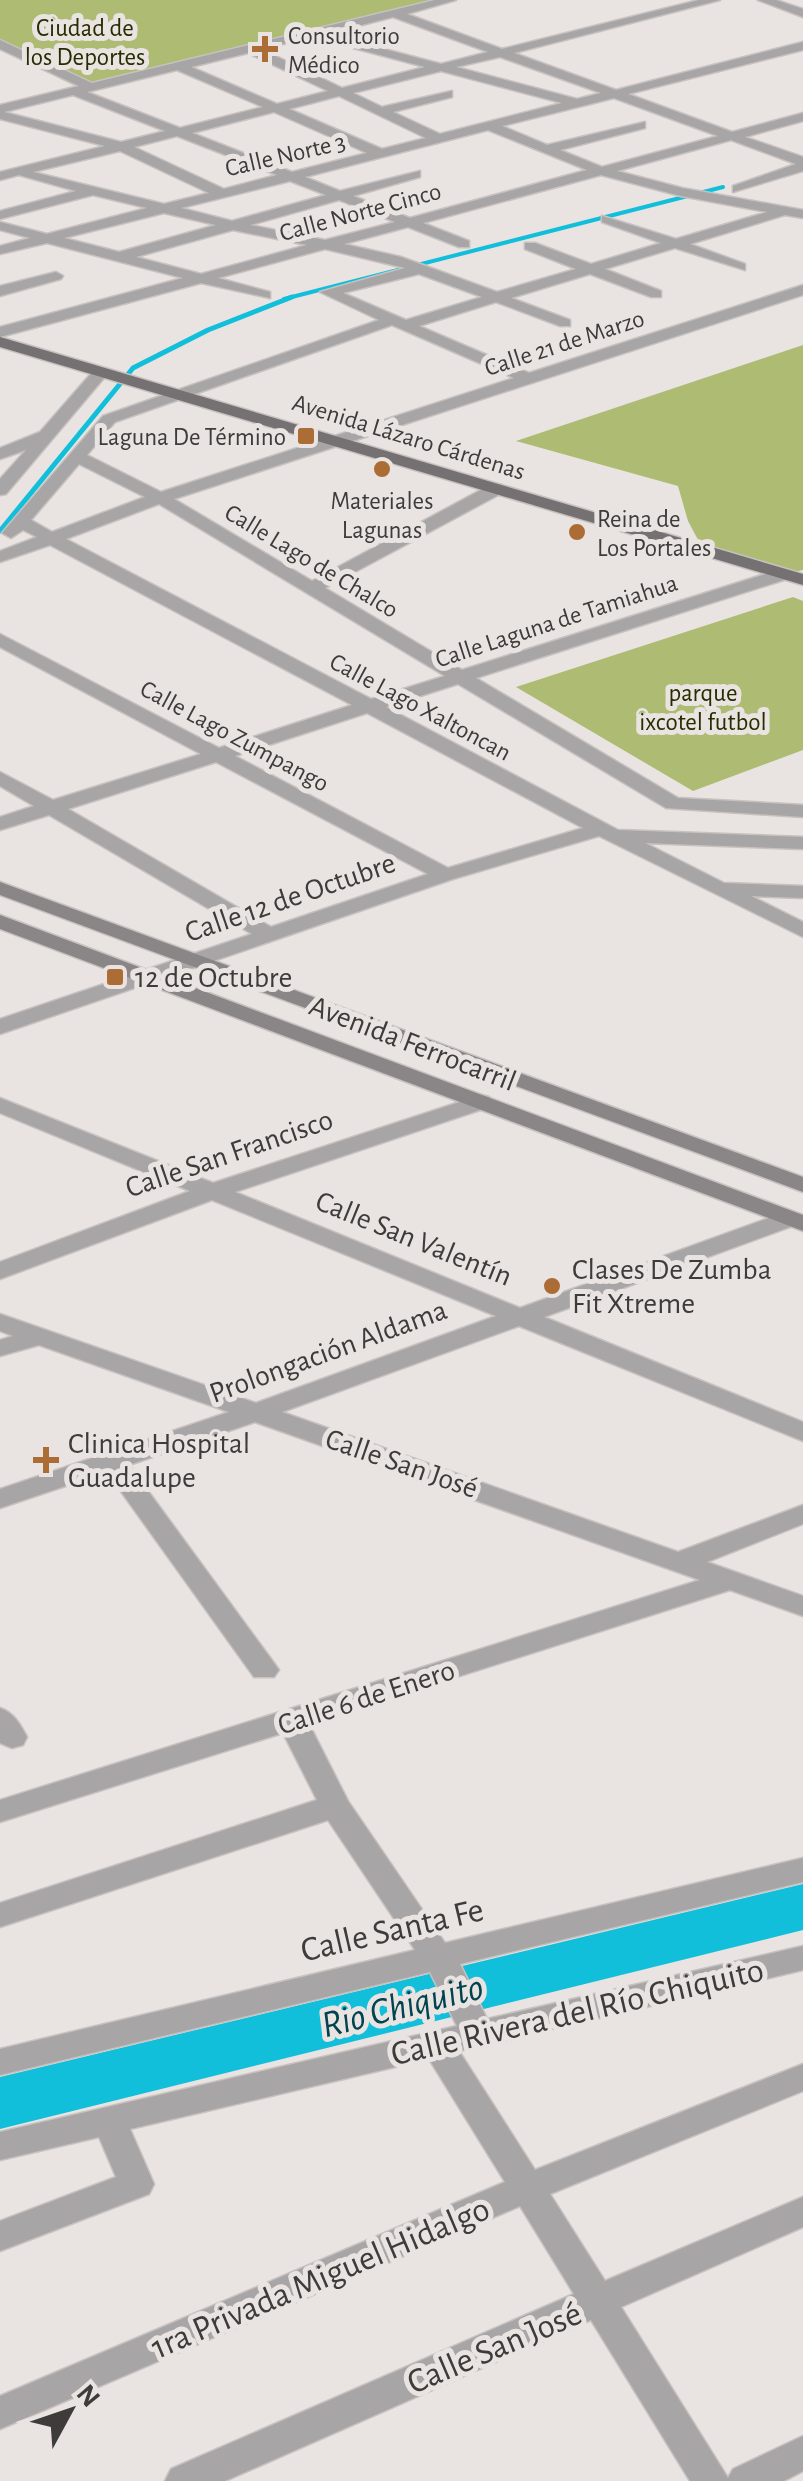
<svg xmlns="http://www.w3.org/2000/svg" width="803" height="2481" font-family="'Alegreya Sans',sans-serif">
  <rect width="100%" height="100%" fill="#e9e4e1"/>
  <path fill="#aebb73" d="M0,0H446L77,87L0,49Z
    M803,345V570L784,574L704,551L688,521L678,486L516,441Z
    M793,597L803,601V750L693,791L516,687Z"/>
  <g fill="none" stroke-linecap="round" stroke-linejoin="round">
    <path stroke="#12bfda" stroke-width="4" d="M284,299L723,187"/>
    <path stroke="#12bfda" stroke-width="5" d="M0,531L133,368L208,330L292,297"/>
    <path fill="#12bfda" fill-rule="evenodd" d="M803,1884V1930L0,2129V2077Z"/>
    <defs>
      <path id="street" d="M435,0H456L407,14L502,49L699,0H720L514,53L616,90L803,42V50L628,94L732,132L803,113V121L745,137L803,157V171L733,192V186L796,164L731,140L617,171L682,188L803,210V218L785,215L690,244L745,264V270L675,248L605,269L661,291V297H651L590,274L511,298L570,320V326H560L496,302L419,326L529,373L803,285V295L174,499L312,581L490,485H502V493L325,588L462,670L778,570H790V578L476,678L678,798L803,805V817L666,808L458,684L386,707L618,830L803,837V849L645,843L724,883L803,886V898L751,896L803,922V937L599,836L453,879L0,1034V1019L252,934L49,815L0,830V817L34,806L0,786V772L53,800L201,754L0,647V634L219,748L352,705L50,545L0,562V551L37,537L23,530L11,538L2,533L103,416L379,320L320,292L405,268L325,249L218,278L270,292V298L201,283L0,337V327L183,278L47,243L0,254V246L30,238L0,230V222L47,234L147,208L93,195L0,219V211L76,191L19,175L0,180V172L105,146L0,119V105L79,86L0,49V40L92,83ZM393,17L488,52L441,64L327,34ZM312,37L425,67L342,88L261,49ZM248,53L328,91L277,104L191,67ZM500,57L601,93L577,99L456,67ZM177,70L263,107L180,128L87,92ZM441,71L562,103L440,134L393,112L452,97V91L382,107L353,93ZM73,95L165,131L121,142L4,112ZM339,96L426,138L382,149L289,109ZM614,98L718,136L602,167L560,150L645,128V122L547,145L502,126ZM274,112L367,153L292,172L192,133ZM488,130L587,170L410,218L353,196L420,177V171L340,191L305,177ZM177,136L277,175L224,189L134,147ZM120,151L209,193L164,204L33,172ZM601,175L681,196L767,212L676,239L602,216V222L661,243L591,264L535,243H525V249L576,269L497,292L401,257L344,244L408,227L459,247H469V241L423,223ZM290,181L326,195L232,221L181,208ZM339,200L395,222L325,240L250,225ZM164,213L216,225L119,252L64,238ZM233,230L307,245L201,274L136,257ZM419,274L482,297L406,320L343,293ZM392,325L514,378L161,492L87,455L115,422ZM79,464L145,497L52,532L31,520ZM159,504L445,676L371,699L66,539ZM367,713L583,828L448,868L235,756ZM216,762L428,874L271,927L68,809Z
        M758,0H776L803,9V17Z
        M56,272L63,276L61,279L0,296V286Z
        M95,369L109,372L6,494L0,495V479L26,450L0,459V448L40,432Z
        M481,1095L489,1097L493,1102L489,1107L235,1192L520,1308L780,1214H798L801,1219L798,1224L544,1317L803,1422V1441L519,1326L282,1412L678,1552L803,1505V1524L707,1562L803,1596V1616L730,1590L309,1724L348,1801L445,1943L803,1858V1882L460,1964L487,2019L803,1946V1970L459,2051L535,2170L803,2064V2091L550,2194L605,2281L803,2197V2227L621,2307L728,2478L733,2469L803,2436V2471L784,2481H690L591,2320L225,2481H165L171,2469L574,2294L520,2206L0,2429V2396L505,2182L429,2059L130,2129L154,2184L149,2194L0,2251V2221L116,2177L99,2137L0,2160V2132L457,2026L430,1972L0,2075V2049L415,1950L328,1820L0,1927V1903L317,1800L283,1733L0,1822V1800L700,1580L255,1422L129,1465L274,1663L279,1670L274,1677H254L107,1472L0,1508V1489L229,1412L39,1345L0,1356V1340L13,1336L0,1331V1314L256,1403L496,1316L212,1200L0,1279V1262L190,1191L0,1113V1098L213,1183Z
        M0,1708C14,1713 20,1724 27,1737L23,1745L12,1748L0,1743Z"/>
      <path id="secondary" d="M0,882L803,1177V1192L0,895Z
        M0,915L803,1215V1231L0,929Z"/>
      <path id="primary" d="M0,337L803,574V585L0,347Z"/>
    </defs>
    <use href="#street" stroke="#c7c2c0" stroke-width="3"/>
    <use href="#secondary" stroke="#c7c2c0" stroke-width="3"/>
    <use href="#primary" stroke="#c7c2c0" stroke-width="3"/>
    <use href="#street" fill="#a8a5a6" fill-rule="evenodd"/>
    <use href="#secondary" fill="#8a8687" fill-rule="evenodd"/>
    <use href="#primary" fill="#757071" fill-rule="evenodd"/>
  </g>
  <g fill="#ac6c35" stroke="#e9e4e1" stroke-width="4">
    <path d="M260 34h10v10h10v10h-10v10h-10v-10h-10v-10h10z"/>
    <rect x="296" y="426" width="20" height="20" rx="5"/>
    <circle cx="382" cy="469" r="10"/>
    <circle cx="577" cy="532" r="10"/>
    <rect x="105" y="967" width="20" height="20" rx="5"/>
    <circle cx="552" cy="1286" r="10"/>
    <path d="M41 1445h10v10h10v10h-10v10h-10v-10h-10v-10h10z"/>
  </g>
  <g text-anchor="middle" stroke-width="10" stroke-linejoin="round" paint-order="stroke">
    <g font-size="25" fill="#272d01" stroke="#e9e4e1">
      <text x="85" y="36">Ciudad de<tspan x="85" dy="29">los Deportes</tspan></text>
      <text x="703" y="701">parque<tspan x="703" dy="29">ixcotel futbol</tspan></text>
    </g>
    <g font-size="25" fill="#3e3c3b" stroke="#e9e4e1" text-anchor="start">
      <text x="288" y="44">Consultorio<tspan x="288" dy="29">Médico</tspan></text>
      <text x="286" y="445" text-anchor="end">Laguna De Término</text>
      <text x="382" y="509" text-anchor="middle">Materiales<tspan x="382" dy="29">Lagunas</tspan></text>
      <text x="597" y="527">Reina de<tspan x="597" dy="29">Los Portales</tspan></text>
    </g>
    <g font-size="25" fill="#3e3c3b" stroke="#e9e4e1">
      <text transform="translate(285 154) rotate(-13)" y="9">Calle Norte 3</text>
      <text transform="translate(360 211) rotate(-15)" y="9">Calle Norte Cinco</text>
      <text transform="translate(564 342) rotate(-18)" y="9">Calle 21 de Marzo</text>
      <text transform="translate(409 436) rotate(17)" y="9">Avenida Lázaro Cárdenas</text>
      <text transform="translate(312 560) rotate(31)" y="9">Calle Lago de Chalco</text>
      <text transform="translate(556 620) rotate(-18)" y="9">Calle Laguna de Tamiahua</text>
      <text transform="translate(421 706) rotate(28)" y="9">Calle Lago Xaltoncan</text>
      <text transform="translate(235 735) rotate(28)" y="9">Calle Lago Zumpango</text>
    </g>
    <g font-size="30" fill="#3e3c3b" stroke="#e9e4e1">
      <text transform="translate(290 897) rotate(-19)" y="10">Calle 12 de Octubre</text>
      <text transform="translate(413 1043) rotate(21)" y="10">Avenida Ferrocarril</text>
      <text transform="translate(229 1153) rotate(-19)" y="10">Calle San Francisco</text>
      <text transform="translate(414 1238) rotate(22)" y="10">Calle San Valentín</text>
      <text transform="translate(328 1351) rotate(-20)" y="10">Prolongación Aldama</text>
      <text transform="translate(402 1463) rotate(19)" y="10">Calle San José</text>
      <text transform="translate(366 1697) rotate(-18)" y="10">Calle 6 de Enero</text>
    </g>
    <g font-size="30" fill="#3e3c3b" stroke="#e9e4e1" text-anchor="start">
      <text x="135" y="987">12 de Octubre</text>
      <text x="572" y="1279">Clases De Zumba<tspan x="572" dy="34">Fit Xtreme</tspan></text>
      <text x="68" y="1453">Clinica Hospital<tspan x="68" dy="34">Guadalupe</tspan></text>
    </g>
    <g font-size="35" fill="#3e3c3b" stroke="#e9e4e1">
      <text transform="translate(392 1929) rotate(-13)" y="12">Calle Santa Fe</text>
      <text transform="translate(577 2011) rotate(-13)" y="12">Calle Rivera del Río Chiquito</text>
      <text transform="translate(320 2277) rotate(-23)" y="12">1ra Privada Miguel Hidalgo</text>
      <text transform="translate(494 2347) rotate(-23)" y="12">Calle San José</text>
    </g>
    <g font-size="38" font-style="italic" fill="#00444f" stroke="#e9e4e1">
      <text transform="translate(402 2005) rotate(-14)" y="13">Rio Chiquito</text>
    </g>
  </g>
  <g transform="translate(70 2411) rotate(50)" stroke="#e9e4e1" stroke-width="8" paint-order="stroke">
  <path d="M0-8L18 38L0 25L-18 38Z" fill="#3e3c3b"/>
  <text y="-15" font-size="28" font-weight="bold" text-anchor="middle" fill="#3e3c3b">N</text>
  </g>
</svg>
